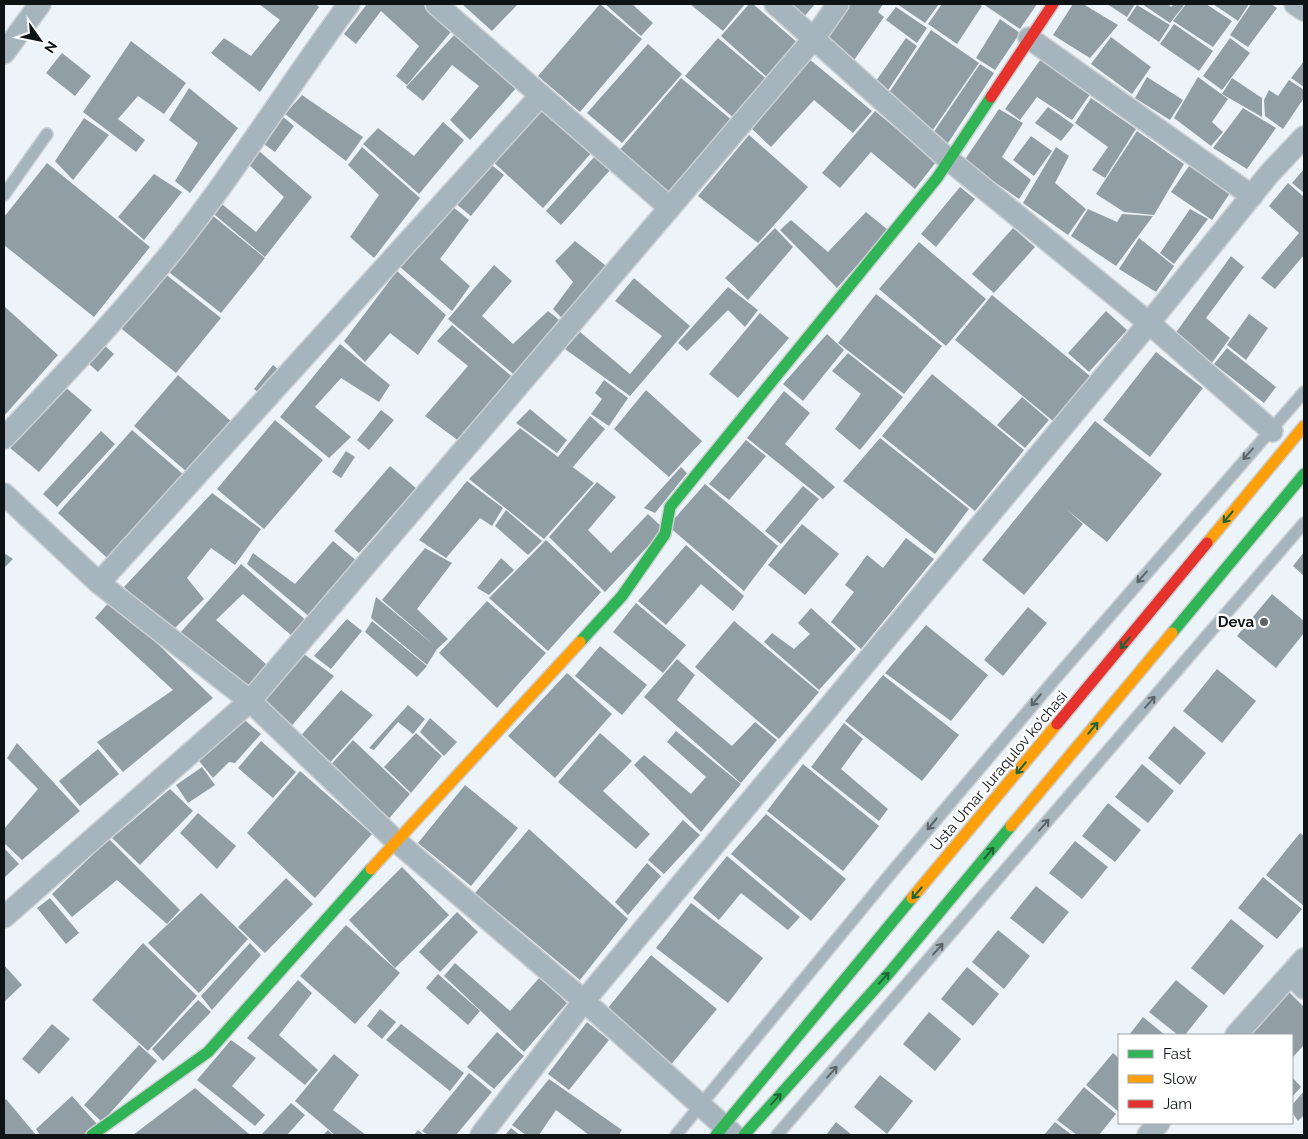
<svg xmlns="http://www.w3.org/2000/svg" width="1308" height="1139" font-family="Raleway,sans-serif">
  <rect width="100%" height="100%" fill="#edf4f9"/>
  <path fill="#919ea5" d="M259,4H316L319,7L260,92L211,53L224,38L251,56L280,20Z
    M367,4H427L454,28L407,85L396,76L419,46L381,11L356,44L344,34Z
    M462,4H518L492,31Z
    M600,4L642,39L580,112L538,76Z
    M605,4H632L653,23L641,36Z
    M690,4H745L723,31Z
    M749,4H753L799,44L769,79L721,36Z
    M786,4H815L803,18Z
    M848,4H883L878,12L884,17L852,63L822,42Z
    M897,4H939L925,23Z
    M942,4H978L982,6L957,44L928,24Z
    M983,4H1037L1020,29Z
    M1073,4H1083L1118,25L1090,58L1053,35Z
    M1107,4H1135L1127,17Z
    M1142,4H1168L1171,7L1174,4H1185L1170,23Z
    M1186,4H1206L1232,21L1213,47L1173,21Z
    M1213,4H1249L1238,21Z
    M1251,4H1271L1277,8L1248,47L1230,35Z
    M1137,5L1170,25L1159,42L1127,20Z
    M896,7L927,28L917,43L886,20Z
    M1000,19L1020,33L995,70L976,58Z
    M1174,24L1213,51L1199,71L1160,44Z
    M931,30L979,63L930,134L884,100Z
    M457,32L518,86L470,140L450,120L479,86L452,65L423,101L406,87Z
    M1111,37L1151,67L1132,94L1091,64Z
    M718,38L768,80L735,119L685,76Z
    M906,38L917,46L883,98L871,88Z
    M1230,38L1250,53L1222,90L1203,76Z
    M131,41L186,83L164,114L138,96L118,119L145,140L136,152L83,112Z
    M648,44L682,74L622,143L587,113Z
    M62,53L91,76L75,96L46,73Z
    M808,58L872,111L853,133L814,100L771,147L749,126Z
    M1041,59L1091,93L1072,120L1037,97L1020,120L1005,109Z
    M1304,61V87L1291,78Z
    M980,64L994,73L946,146L931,136Z
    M1147,77L1183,100L1170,120L1135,98Z
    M1198,77L1228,99L1212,122L1223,132L1211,146L1174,118Z
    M681,78L733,121L670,196L618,152Z
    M1232,78L1262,98V117L1222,94Z
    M1289,80L1304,90V98L1283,129L1265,116L1264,100L1269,90L1278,96Z
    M189,88L238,128L190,193L175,181L198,143L169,120Z
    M302,95L363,137L346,161L285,114Z
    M1091,98L1136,129L1105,178L1092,170L1108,147L1075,123Z
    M540,105L593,151L543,208L489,158Z
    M1048,107L1074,125L1061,141L1035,123Z
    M1243,108L1276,128L1247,169L1213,148Z
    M999,109L1023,123L1002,157L1031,180L1019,199L964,161Z
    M875,111L936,162L915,189L871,152L840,188L822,173Z
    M281,115L294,126L275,152L261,142Z
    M84,118L109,135L73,180L55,161Z
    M443,122L464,140L419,194L363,144L378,128L414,156Z
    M1137,131L1184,164L1154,215L1124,212L1096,194Z
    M749,135L808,187L758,243L698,196Z
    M1031,136L1052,151L1034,176L1013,160Z
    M362,147L420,198L374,258L350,237L379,195L348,165Z
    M1056,147L1069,156L1055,183L1086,209L1068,235L1023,203Z
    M258,150L312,197L265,257L209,210L217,200L256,232L284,197L248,164Z
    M596,155L611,169L561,225L546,211Z
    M488,162L504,175L471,216L455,203Z
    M47,163L150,247L94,317L4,245V217Z
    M1189,166L1230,193L1212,220L1171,192Z
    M1304,169V193L1292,183Z
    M154,174L182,192L144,240L118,217Z
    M1288,183L1304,197V255L1275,289L1261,278L1299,233L1269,206Z
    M960,187L975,199L936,247L921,234Z
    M453,207L469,220L440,259L470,286L452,311L400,267Z
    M1088,209L1117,222L1122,214L1153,216L1116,266L1071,236Z
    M1190,209L1208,219L1174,264L1160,253Z
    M207,211L265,258L221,313L165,269Z
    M866,212L888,230L837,288L780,230L791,220L828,252Z
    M775,228L793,247L748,300L725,278Z
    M1013,228L1035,247L994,293L972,274Z
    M1139,238L1174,266L1156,292L1119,269Z
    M575,241L610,269L567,323L553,309L573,282L555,261Z
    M919,242L986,299L946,346L879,289Z
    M1231,256L1244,267L1206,318L1230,338L1211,364L1172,338Z
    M494,265L512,281L482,316L513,344L548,311L564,324L518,378L448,319Z
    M397,271L446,315L418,355L390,333L365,362L344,341Z
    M164,273L221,318L176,373L117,325Z
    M634,278L690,326L630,396L565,349L580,332L630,374L662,336L615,301Z
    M728,287L758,310L745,327L728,310L687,351L678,343Z
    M876,294L942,346L904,394L838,343Z
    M992,295L1090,376L1053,421L955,340Z
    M4,306L58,355L4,416Z
    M1106,311L1127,330L1089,372L1068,353Z
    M760,313L789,338L738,398L709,374Z
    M1249,314L1268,328L1246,360L1227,345Z
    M452,325L517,381L463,444L425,416L468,366L437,341Z
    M827,334L844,350L803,401L783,384Z
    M103,344L114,354L98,372L87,362Z
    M340,344L390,385L379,402L341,378L315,407L351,437L329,458L280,417Z
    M1227,348L1276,387L1264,403L1214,364Z
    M1156,352L1203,388L1150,457L1103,420Z
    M848,353L903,397L860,450L835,429L861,394L832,371Z
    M273,365L284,374L265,398L254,389Z
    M932,374L1024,450L975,511L882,436Z
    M178,375L240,429L196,480L134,426Z
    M604,380L628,398L609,426L591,414L602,399L595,393Z
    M64,386L92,410L39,472L10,448Z
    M646,390L702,441L669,477L614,429Z
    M784,391L810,413L785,444L835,487L823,499L747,438Z
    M1022,397L1049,420L1025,448L997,425Z
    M530,409L567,440L557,453L516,423Z
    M381,410L394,420L369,450L357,440Z
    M590,416L605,429L573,467L566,462L594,483L544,539L469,479L520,428L558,457Z
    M275,420L323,460L264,529L217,489Z
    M1095,421L1162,474L1107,542L1066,509L1083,524L1024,595L982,560Z
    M132,430L192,482L116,566L58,513Z
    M101,431L115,444L57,507L43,494Z
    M880,438L969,509L935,554L843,481Z
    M746,440L766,456L729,500L709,484Z
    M346,451L355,457L341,478L332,472Z
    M390,466L416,488L359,553L334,531Z
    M681,467L687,473L655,513L644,508Z
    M467,481L503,508L492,526L480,518L446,558L419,540Z
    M597,482L616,497L588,530L611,553L648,514L664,529L605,592L549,537Z
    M705,484L778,546L744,591L668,526Z
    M803,486L819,499L781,544L765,531Z
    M212,493L261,529L235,565L211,548L187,578L204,599L171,632L124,587Z
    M506,510L542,541L528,555L495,526Z
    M802,524L839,554L805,595L768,565Z
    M906,538L934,559L861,649L831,622L854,592L845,585L867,555L883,568Z
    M546,540L601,592L548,651L489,598Z
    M333,541L358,562L311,618L247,564L253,553L295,584Z
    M686,545L744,596L733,611L701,584L666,625L638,601Z
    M425,548L452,563L417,609L448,639L437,649L427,665L371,618L376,597L435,646L382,600Z
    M1304,552V576L1293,566Z
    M4,553L13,559L4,568Z
    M501,558L514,570L489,595L477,588Z
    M241,564L308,622L291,635L243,594L216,620L267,665L247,691L180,633Z
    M1272,594L1304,621V633L1276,668L1237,636Z
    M112,599L213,698L123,772L97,742L173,690L95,618Z
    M487,601L546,653L497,708L439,653Z
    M636,603L686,645L663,673L613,632Z
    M1028,607L1047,623L1003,676L984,660Z
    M811,608L856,649L819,690L764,642L772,633L794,649L810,634L798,623Z
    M347,619L362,631L331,669L314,656Z
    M372,621L427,666L417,677L365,632Z
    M734,621L819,692L779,739L695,667Z
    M926,625L988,675L951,721L885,673Z
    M600,646L647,685L622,715L575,676Z
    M304,654L334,676L288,730L261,705Z
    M677,659L695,675L677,700L732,746L755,722L777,740L741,783L644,697Z
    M1217,669L1256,701L1222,743L1183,711Z
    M567,673L612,714L555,778L508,736Z
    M883,675L959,735L922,781L845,721Z
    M341,690L373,715L326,767L298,739Z
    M408,705L425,719L413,734L398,722L374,750L369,748Z
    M241,717L261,734L235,763L229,762L213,778L199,761Z
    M430,718L457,742L444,756L420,732Z
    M844,723L863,739L841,769L888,809L879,821L811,767Z
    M1174,726L1206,753L1180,785L1148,758Z
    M676,731L741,784L701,832L634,765L644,755L691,794L706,777L667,742Z
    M416,733L442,756L411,793L384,767Z
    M600,733L632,761L603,791L650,834L636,849L558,782Z
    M353,740L410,794L386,822L327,769Z
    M261,741L296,772L273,798L238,768Z
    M17,743L80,811L22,860L4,843V829L38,789L7,758Z
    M98,749L119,774L80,806L59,781Z
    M803,764L879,826L843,871L767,811Z
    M1142,764L1174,791L1148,823L1115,797Z
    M202,767L215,785L188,803L176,785Z
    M300,771L372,834L315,898L247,833Z
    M465,785L518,828L471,886L418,843Z
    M170,789L193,811L140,865L112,838Z
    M1108,803L1141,830L1115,862L1082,836Z
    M198,813L236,846L217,869L180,833Z
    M766,814L846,879L811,921L731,854Z
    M683,820L700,835L664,874L648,860Z
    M529,829L628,919L580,980L475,893Z
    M1300,833L1304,836V906L1266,875Z
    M109,839L180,910L167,924L117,880L72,917L52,894Z
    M1075,841L1108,867L1082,899L1049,873Z
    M4,848L19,864L4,878Z
    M727,856L800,917L788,930L741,893L719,920L693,898Z
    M647,863L661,876L628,915L615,902Z
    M402,867L449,915L395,968L349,920Z
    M1263,877L1302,909L1277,939L1238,908Z
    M286,878L313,904L265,953L238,927Z
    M1036,886L1069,912L1043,944L1010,918Z
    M201,893L248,939L199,993L148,943Z
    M50,898L79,933L66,944L37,908Z
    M691,903L763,958L728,1003L656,948Z
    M457,912L478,932L440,972L419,952Z
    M1231,919L1264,946L1224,995L1191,968Z
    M346,925L400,973L355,1024L300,976Z
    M998,930L1030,956L1004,989L972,962Z
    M143,943L197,996L148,1051L92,1000Z
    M250,943L261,955L212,1010L201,996Z
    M651,955L717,1009L669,1067L603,1014Z
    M455,963L510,1011L540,977L567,1003L524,1052L444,976Z
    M4,965L22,985L4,1002Z
    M967,967L999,994L973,1026L941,999Z
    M438,974L480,1011L468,1025L426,988Z
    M298,980L312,993L279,1035L318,1070L305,1085L247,1038Z
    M1176,980L1208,1006L1185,1035H1178L1149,1012Z
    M1287,990L1304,1007V1045L1292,1058V1035H1245Z
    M198,1000L211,1012L163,1061L152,1049Z
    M380,1009L396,1022L382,1039L367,1026Z
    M929,1012L961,1039L935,1071L903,1044Z
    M1143,1017L1165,1035H1129Z
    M587,1022L609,1040L569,1090L548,1074Z
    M52,1024L70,1039L39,1074L22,1059Z
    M401,1024L464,1073L450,1091L386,1040Z
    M497,1032L524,1056L494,1089L467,1067Z
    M231,1040L256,1058L232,1086L265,1115L255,1126L197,1080Z
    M139,1045L157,1061L102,1122L84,1105Z
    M1113,1053L1119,1058V1112L1086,1085Z
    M334,1054L359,1075L333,1110L366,1135H335L295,1101Z
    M469,1073L492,1092L456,1135H428L422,1131Z
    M880,1075L913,1101L887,1134L854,1107Z
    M1292,1077L1301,1087L1292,1097Z
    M549,1079L622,1130L619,1135H589L556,1110L539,1135H526L512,1125Z
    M1084,1087L1116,1114L1099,1135H1077L1057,1120Z
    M195,1088L249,1134L133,1135Z
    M1304,1091V1115L1298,1121L1292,1112V1105Z
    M72,1096L97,1124L83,1135H40L36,1129Z
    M6,1099L36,1135H4V1101Z
    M291,1103L305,1115L287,1135H261Z
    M836,1122L852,1135H826Z
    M1055,1122L1072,1135H1044Z
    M511,1128L520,1135H505Z
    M328,1130L333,1135H323Z
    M418,1130L424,1135H414Z"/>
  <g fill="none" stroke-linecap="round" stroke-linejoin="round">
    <defs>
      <path id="lane" d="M4,195L47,134
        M676,1135L892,872L1055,679L1304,392
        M777,1135L1304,523"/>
      <path id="street" d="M436,4L669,207
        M775,4L949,160L1149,323L1272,431
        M1295,4L1304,10
        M1029,38L1252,196
        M4,53L40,4
        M4,438C62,377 120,316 173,250C236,171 289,85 349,4
        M4,494L99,583L250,701L396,841L584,1001L734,1135
        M99,583L541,95
        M4,917L250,701L815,37L838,4
        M1291,974L1304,988
        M1236,1035L1304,959
        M481,1135L584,1001L1149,323L1269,174L1304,137
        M1148,1135L1159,1123"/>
      <path id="fast" d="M1172,633L1304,474
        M580,642L622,596L665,534L670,507L937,178L991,97
        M92,1135L208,1052L371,869
        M716,1135L912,898
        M744,1135L890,972L1011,826"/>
      <path id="slow" d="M1207,543L1304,426
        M1011,826L1172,633
        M371,869L580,642
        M912,898L1057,724"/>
      <path id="jam" d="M991,97L1053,4
        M1057,724L1207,543"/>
    </defs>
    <use href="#lane" stroke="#cad0d4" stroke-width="14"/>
    <use href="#street" stroke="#cad0d4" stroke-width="24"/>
    <use href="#fast" stroke="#cad0d4" stroke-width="14"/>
    <use href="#slow" stroke="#cad0d4" stroke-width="14"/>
    <use href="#jam" stroke="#cad0d4" stroke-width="14"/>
    <use href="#lane" stroke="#a6b4be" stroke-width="11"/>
    <use href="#street" stroke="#a6b4be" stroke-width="21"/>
    <use href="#fast" stroke="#30b455" stroke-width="11"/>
    <use href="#slow" stroke="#ff9f0a" stroke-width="11"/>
    <use href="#jam" stroke="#e5322d" stroke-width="11"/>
  </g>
  <defs><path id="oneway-shaft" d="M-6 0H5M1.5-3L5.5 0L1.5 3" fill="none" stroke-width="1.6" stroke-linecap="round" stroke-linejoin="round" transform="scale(1.25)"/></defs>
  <g stroke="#5a646a">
    <use href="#oneway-shaft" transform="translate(1248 454) rotate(132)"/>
    <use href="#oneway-shaft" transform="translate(1142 577) rotate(131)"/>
    <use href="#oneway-shaft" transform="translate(1036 700) rotate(130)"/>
    <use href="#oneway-shaft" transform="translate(1150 702) rotate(-49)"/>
    <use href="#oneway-shaft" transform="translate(932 824) rotate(130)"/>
    <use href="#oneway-shaft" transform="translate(1044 825) rotate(-49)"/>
    <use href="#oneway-shaft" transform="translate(938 949) rotate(-49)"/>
    <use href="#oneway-shaft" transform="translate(832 1072) rotate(-49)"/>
  </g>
  <g stroke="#1f6436">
    <use href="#oneway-shaft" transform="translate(1228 517) rotate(130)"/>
    <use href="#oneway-shaft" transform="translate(1125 643) rotate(130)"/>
    <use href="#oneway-shaft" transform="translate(1093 728) rotate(-50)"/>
    <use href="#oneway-shaft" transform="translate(1021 768) rotate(130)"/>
    <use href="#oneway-shaft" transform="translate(989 853) rotate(-50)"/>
    <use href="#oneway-shaft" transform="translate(917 893) rotate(130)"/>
    <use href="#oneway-shaft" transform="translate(884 978) rotate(-48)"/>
    <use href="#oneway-shaft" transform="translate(776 1099) rotate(-48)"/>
  </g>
  <circle fill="#5c6265" stroke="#fff" stroke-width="2" cx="1264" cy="622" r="5"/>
  <g text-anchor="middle" stroke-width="5" stroke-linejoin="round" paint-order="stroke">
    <g font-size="15" font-weight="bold" fill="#0e1316" stroke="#fff" text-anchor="end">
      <text x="1254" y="627">Deva</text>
    </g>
    <g font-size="15" fill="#0e1316" stroke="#fff">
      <text transform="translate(999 771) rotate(-50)" y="5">Usta Umar Juraqulov ko'chasi</text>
    </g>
  </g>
  <rect width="1308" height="1139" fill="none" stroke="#0e1316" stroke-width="10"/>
  <rect x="1118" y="1034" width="175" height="90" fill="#ffffff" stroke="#9fa1a2"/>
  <rect x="1128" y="1050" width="25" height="8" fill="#30b455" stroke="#9fa1a2"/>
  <text x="1163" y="1059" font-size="15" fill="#0e1316">Fast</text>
  <rect x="1128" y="1075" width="25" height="8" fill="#ff9f0a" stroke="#9fa1a2"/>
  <text x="1163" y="1084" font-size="15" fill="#0e1316">Slow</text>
  <rect x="1128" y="1100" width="25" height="8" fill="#e5322d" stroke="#9fa1a2"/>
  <text x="1163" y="1109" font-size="15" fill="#0e1316">Jam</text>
  <g transform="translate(40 40) rotate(123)" stroke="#ffffff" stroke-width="4" paint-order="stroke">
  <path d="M0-4L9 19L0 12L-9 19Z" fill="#0e1316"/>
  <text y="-8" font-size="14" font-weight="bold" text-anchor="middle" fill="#0e1316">N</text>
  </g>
</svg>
